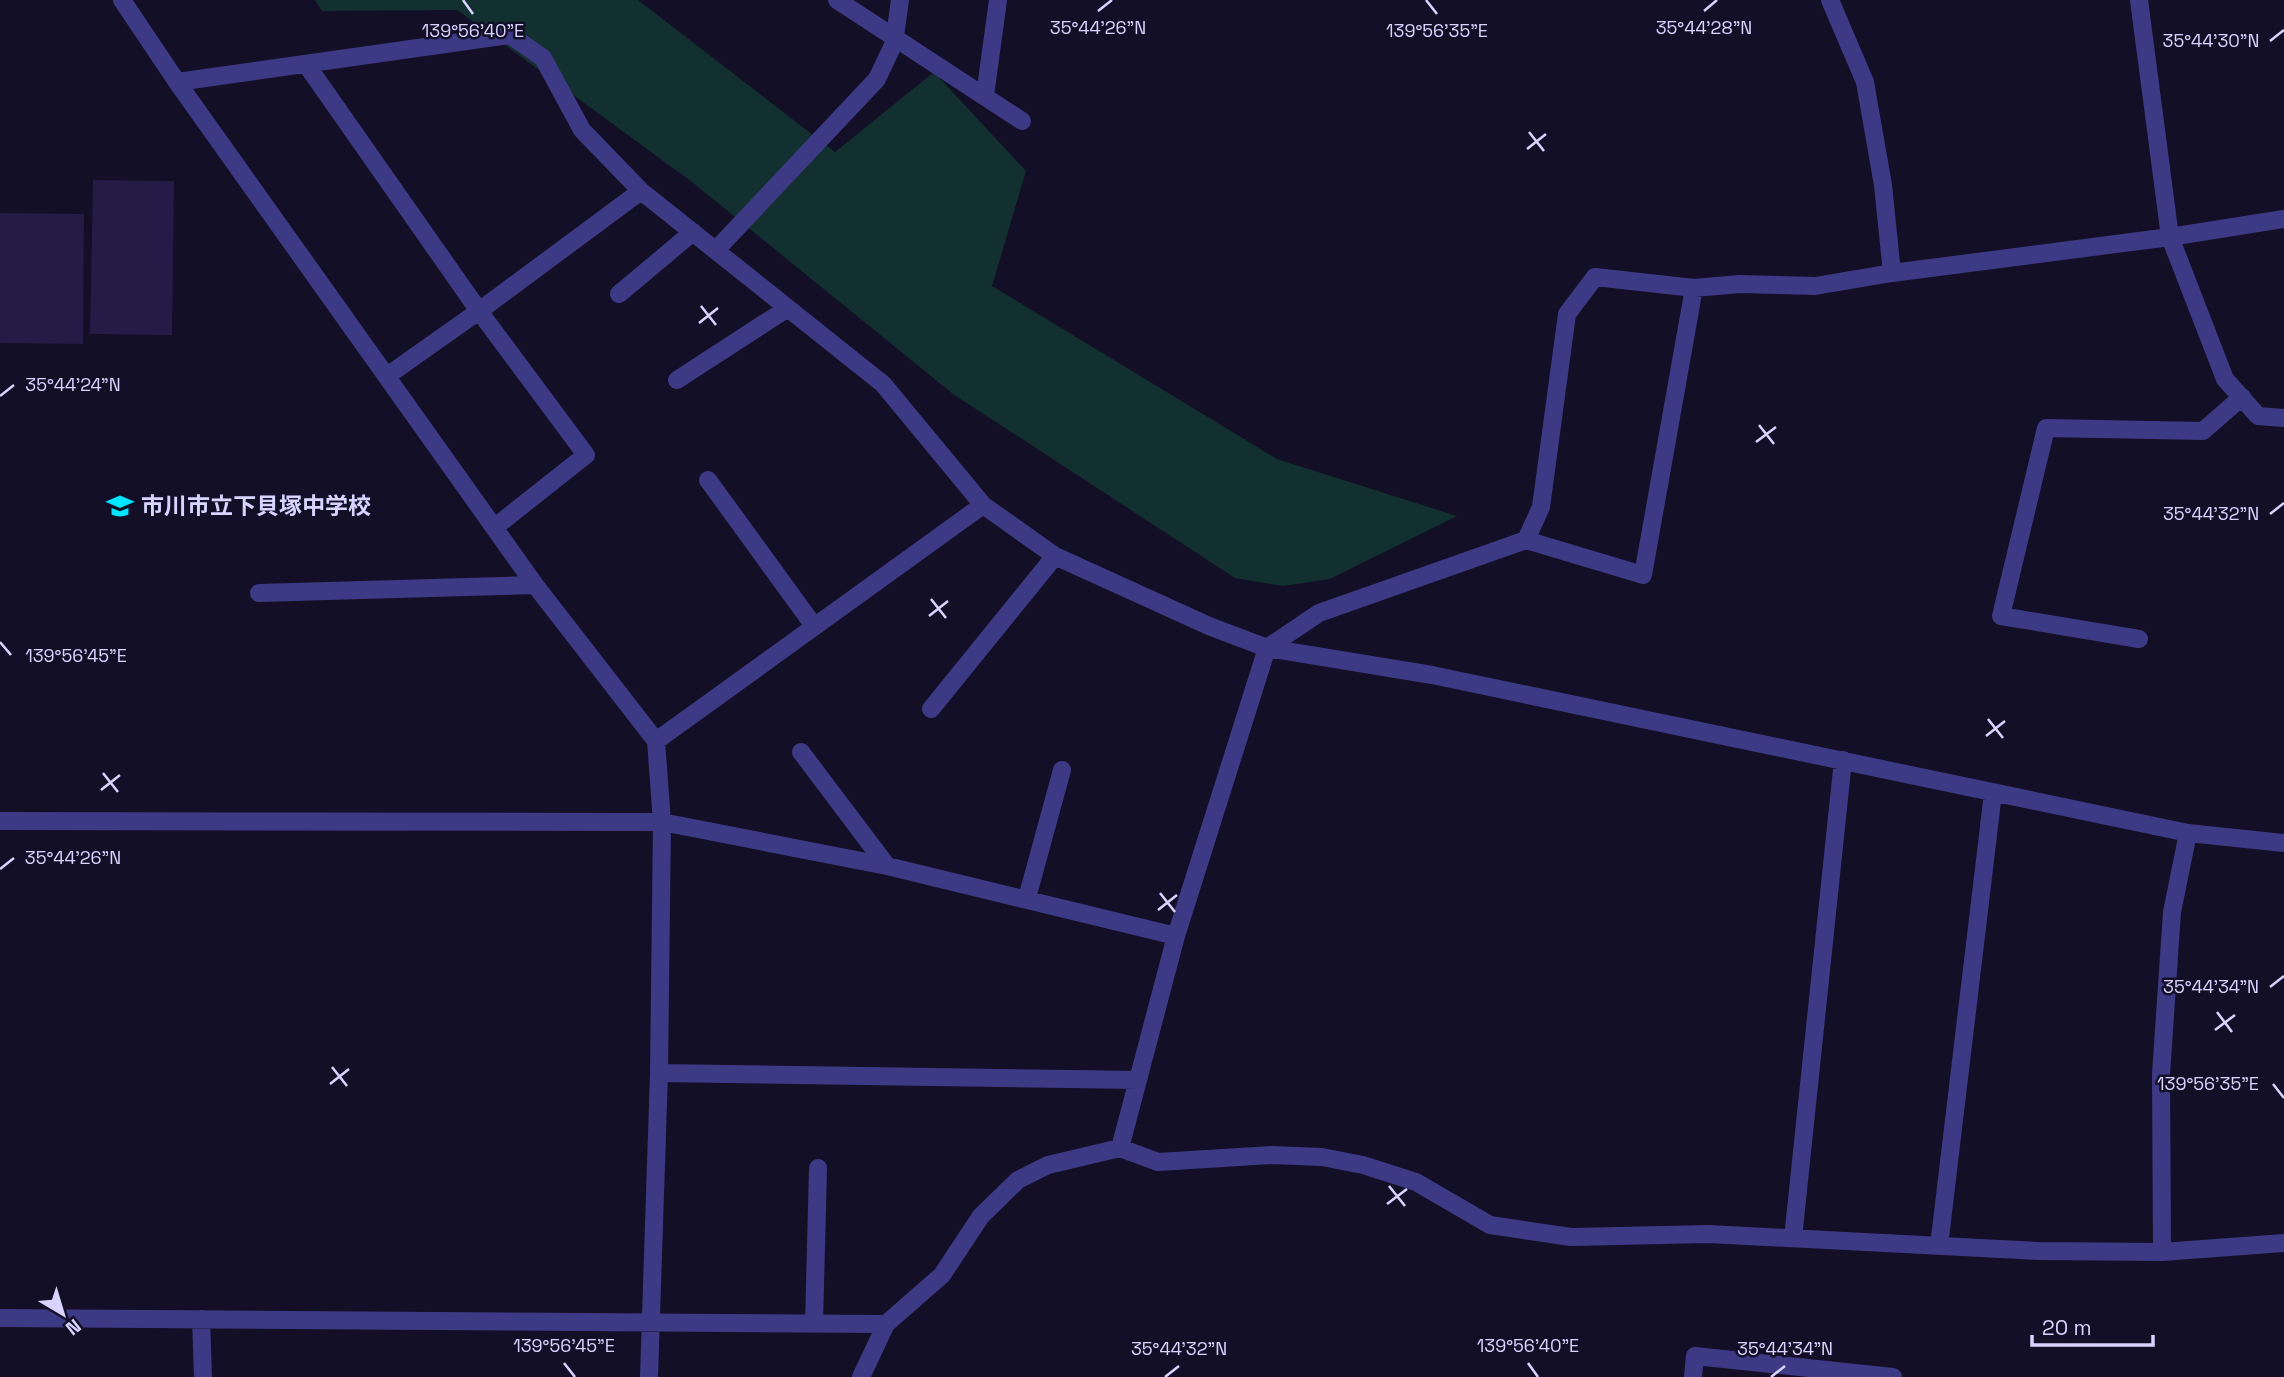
<svg xmlns="http://www.w3.org/2000/svg" width="2284" height="1377" font-family="'Space Grotesk','Noto Sans JP',sans-serif">
  <rect width="100%" height="100%" fill="#130f26"/>
  <path fill="#12302f" d="M315,0H638L835,152L934,72L1026,171L992,286L1277,459L1457,516L1330,579L1283,586L1235,578L953,394L692,182L457,10L322,11Z"/>
  <path fill="#241b47" d="M93,180L174,181L172,335L90,334Z
    M0,213L84,214L83,344L0,343Z"/>
  <g fill="none" stroke-linecap="round" stroke-linejoin="round">
    <path stroke="#3d3a85" stroke-width="18" d="M122,0L177,82L535,585L656,741L662,822L659,1073L649,1377
      M837,0L1022,121
      M1830,0L1865,82L1883,185L1892,273
      M2139,0L2170,237L2284,219
      M306,64L479,311L586,455L495,527
      M177,82L510,35L543,58L582,130L641,191L883,384L983,505L1055,556L1209,626L1267,648L1432,675L2188,833L2284,843
      M985,96L998,0
      M716,250L877,79L894,43L900,0
      M619,294L693,232
      M387,376L479,311L641,191
      M677,380L788,308
      M708,480L814,626
      M1526,540L1643,575L1694,288
      M259,593L535,585
      M2139,639L2001,616L2046,428L2203,431L2242,397
      M931,709L1055,556
      M656,741L983,505
      M801,752L887,866
      M0,821L662,822L887,866L1176,936
      M1027,898L1062,770
      M659,1073L1138,1080
      M1120,1148L1176,936L1267,648L1319,613L1526,540L1541,507L1567,314L1595,277L1694,288L1740,284L1815,286L1892,273L2170,237L2225,379L2258,416L2284,418
      M1793,1238L1843,760
      M1939,1246L1993,793
      M2162,1252L2161,1074L2172,912L2188,833
      M0,1318L886,1324
      M201,1319L203,1377
      M814,1324L818,1168
      M861,1377L886,1324L942,1275L981,1216L1018,1180L1048,1165L1120,1148L1158,1162L1272,1155L1322,1157L1363,1165L1416,1182L1490,1225L1571,1237L1709,1234L2038,1251L2162,1252L2284,1243
      M1693,1377L1695,1356L1893,1377"/>
  </g>
  <path fill="none" stroke="#d9d4ff" stroke-width="2.5" d="M463,0L473,14M1426,0L1437,14M1098,11L1112,0M1704,11L1717,0M2270,41L2284,30M1529,132L1544,151M1527,149L1546,134M701,306L716,325M699,323L718,308M0,396L14,385M1759,425L1774,444M1756,442L1776,427M2270,514L2284,503M931,599L946,618M929,616L948,601M0,642L11,655M1988,719L2003,738M1986,736L2005,721M103,773L118,792M101,790L120,775M0,869L14,858M1160,893L1175,912M1158,910L1177,895M2270,987L2284,976M2217,1012L2232,1032M2215,1030L2235,1015M332,1067L347,1086M330,1084L349,1069M2273,1084L2284,1098M1389,1186L1405,1206M1387,1204L1407,1189M564,1363L575,1377M1528,1363L1538,1377M1165,1377L1179,1366M1771,1377L1785,1366"/>
  <defs>
    <symbol id="school-bare" viewBox="-9 -9 18 18"><path d="M0-5L7-2L0 1L-7-2ZM-4 1L0 2.5L4 1V4Q0 6-4 4Z" fill="#00e5ff" stroke="#130f26" stroke-width="2.5" paint-order="stroke"/></symbol>
  </defs>
  <g fill-rule="evenodd">
    <use href="#school-bare" x="101" y="487" width="38" height="38"/>
  </g>
  <g text-anchor="middle" stroke-width="5" stroke-linejoin="round" paint-order="stroke">
    <g font-size="23" font-weight="bold" fill="#d9d4ff" stroke="#130f26" text-anchor="start">
      <text x="141" y="514">市川市立下貝塚中学校</text>
    </g>
  </g>
  <g font-size="18" text-anchor="middle" fill="#d9d4ff" stroke="#130f26" stroke-width="5" stroke-linejoin="round" paint-order="stroke">
    <text x="1098" y="34">35°44'26"N</text>
    <text x="1704" y="34">35°44'28"N</text>
    <text x="473" y="37">139°56'40"E</text>
    <text x="1437" y="37">139°56'35"E</text>
    <text x="2211" y="47">35°44'30"N</text>
    <text x="73" y="391">35°44'24"N</text>
    <text x="2211" y="520">35°44'32"N</text>
    <text x="76" y="662">139°56'45"E</text>
    <text x="73" y="864">35°44'26"N</text>
    <text x="2211" y="993">35°44'34"N</text>
    <text x="2208" y="1090">139°56'35"E</text>
    <text x="564" y="1352">139°56'45"E</text>
    <text x="1528" y="1352">139°56'40"E</text>
    <text x="1179" y="1355">35°44'32"N</text>
    <text x="1785" y="1355">35°44'34"N</text>
  </g>
  <g transform="translate(63 1314) rotate(142)" stroke="#130f26" stroke-width="5" paint-order="stroke">
  <path d="M0-5L12 26L0 18L-12 26Z" fill="#d9d4ff"/>
  <text y="-10" font-size="19" font-weight="bold" text-anchor="middle" fill="#d9d4ff">N</text>
  </g>
  <path d="M2032 1335v10h121v-10" fill="none" stroke="#d9d4ff" stroke-width="3.5"/>
  <text x="2042" y="1335" font-size="21" fill="#d9d4ff" stroke="#130f26" stroke-width="5" paint-order="stroke">20 m</text>
</svg>
